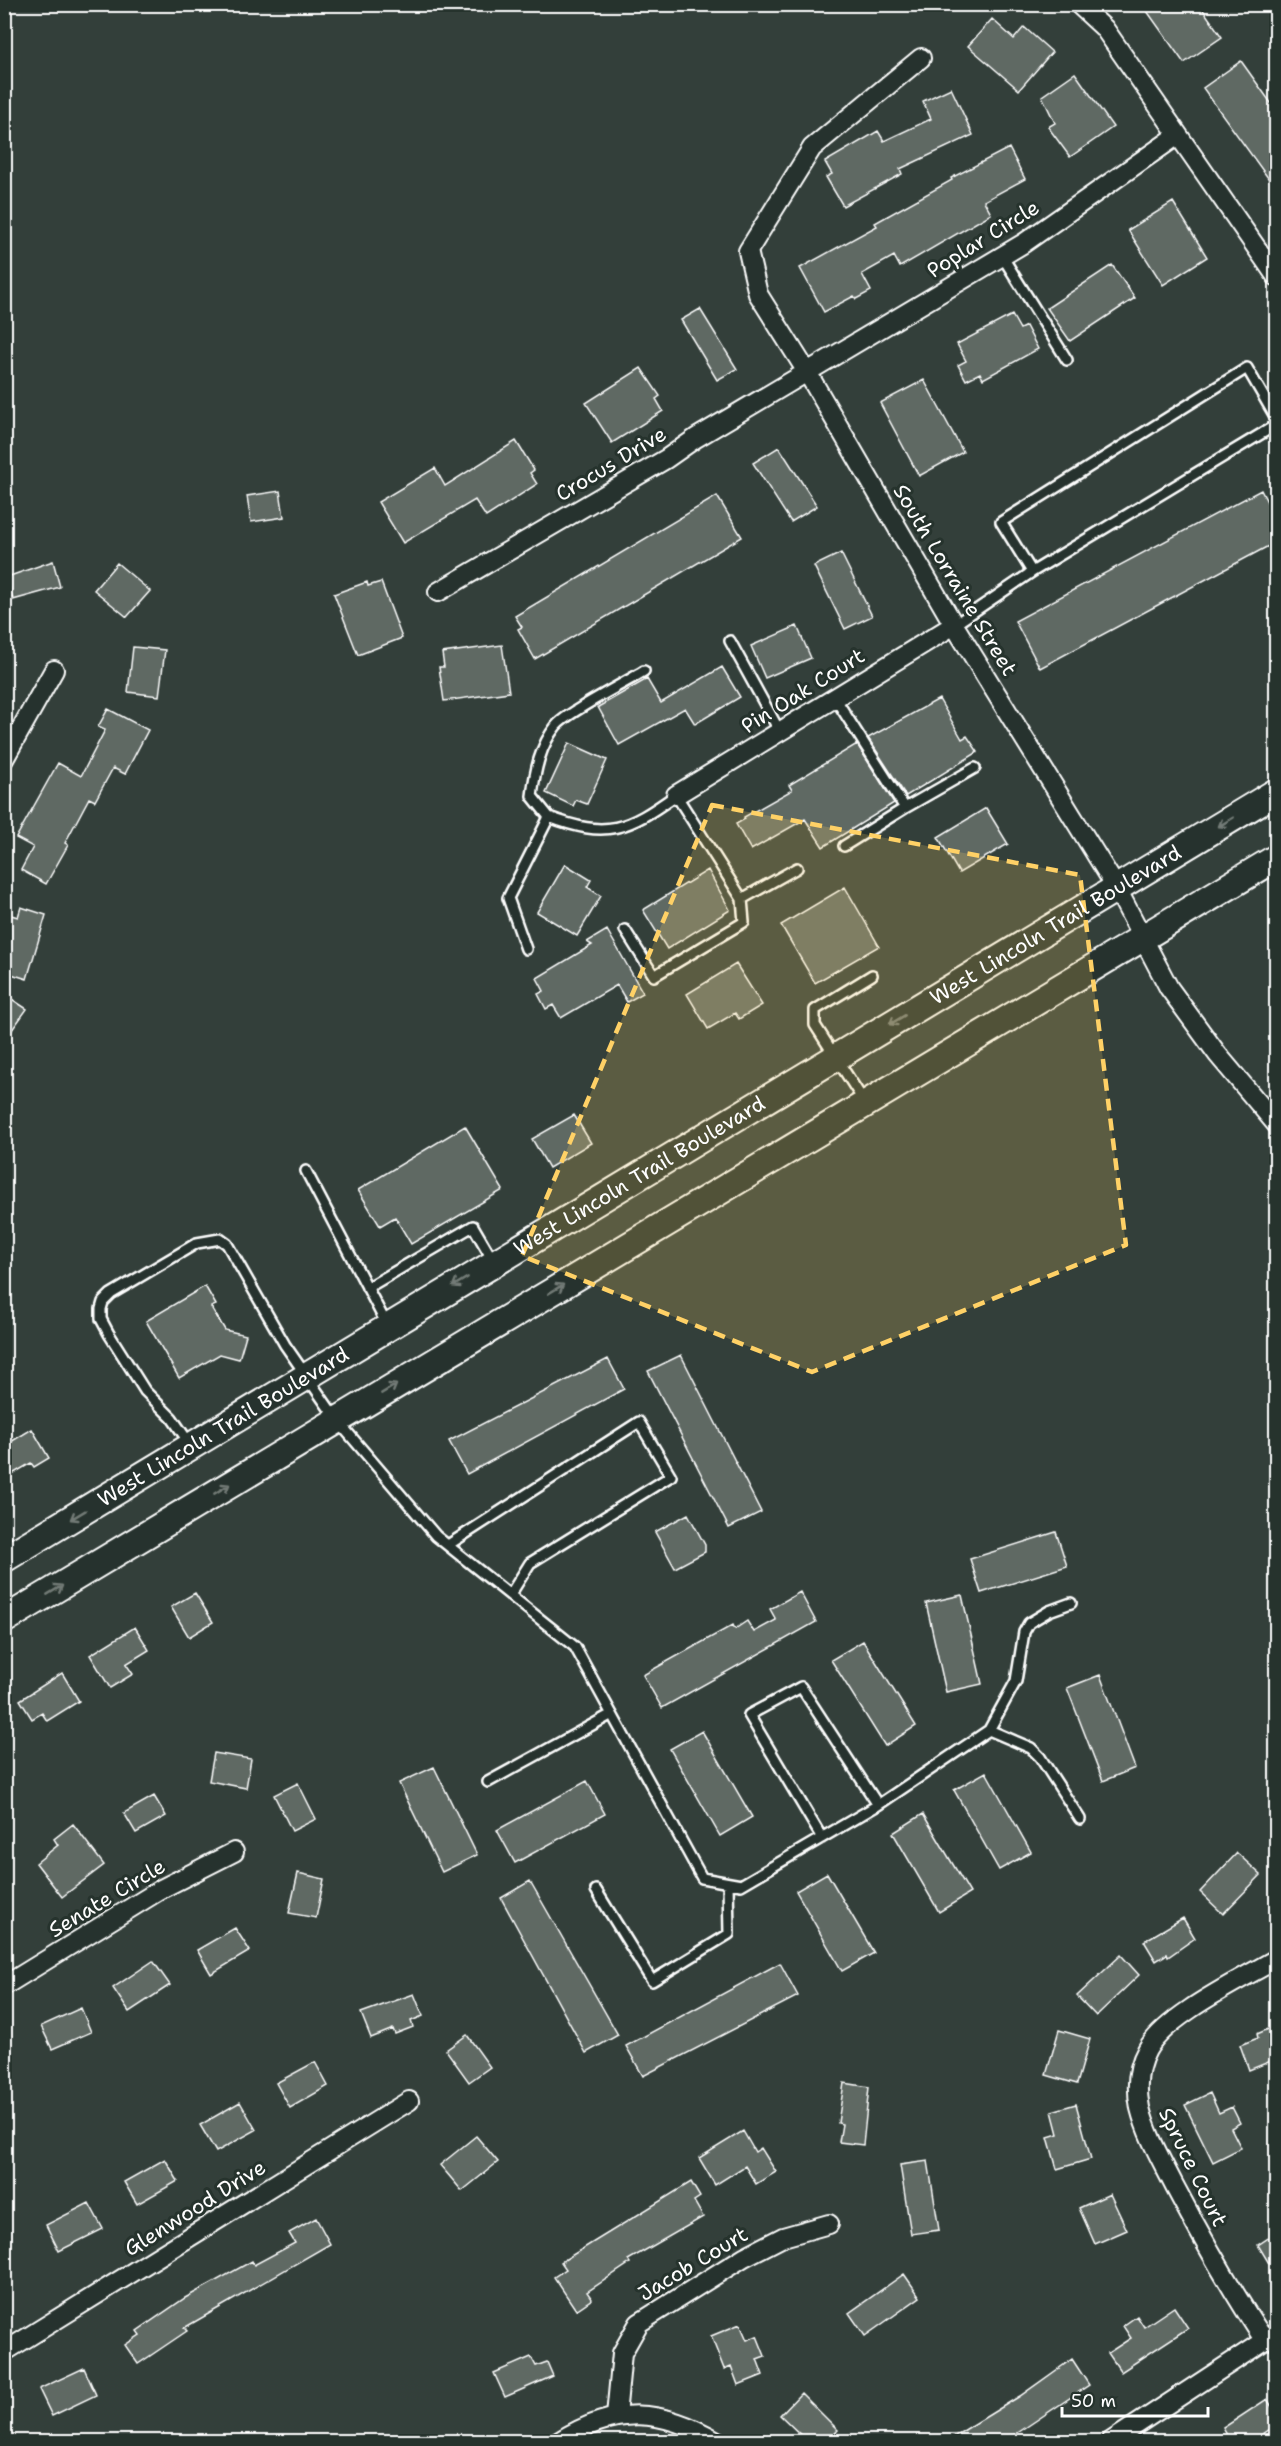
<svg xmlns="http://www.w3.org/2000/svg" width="1281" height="2446" font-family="'Shantell Sans',sans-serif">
  <rect width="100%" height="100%" fill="#333f3a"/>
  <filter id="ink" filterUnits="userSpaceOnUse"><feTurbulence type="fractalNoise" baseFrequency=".0167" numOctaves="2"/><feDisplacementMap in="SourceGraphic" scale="12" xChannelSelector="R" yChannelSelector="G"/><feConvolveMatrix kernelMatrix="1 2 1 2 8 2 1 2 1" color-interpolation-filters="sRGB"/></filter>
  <g filter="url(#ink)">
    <path fill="#5f6964" stroke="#fff" stroke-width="1.5" d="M1142,4H1199L1222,37L1184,63Z
      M992,19L1014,39L1024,27L1052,52L1019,90L968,46Z
      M1241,61L1276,110V189L1203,88Z
      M1075,73L1113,127L1070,157L1048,127L1055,123L1042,96Z
      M951,88L973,135L900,169L902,174L843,206L826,177L832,174L825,162L878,131L884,141L931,119L923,101Z
      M1009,148L1025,179L984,201L991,214L900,267L894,256L862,274L871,291L856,299L854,296L824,312L800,268L877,226L875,223L952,180L951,178Z
      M1173,202L1207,257L1163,285L1128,230Z
      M1112,265L1135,298L1070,341L1047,308Z
      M700,309L737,369L717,380L681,320Z
      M1012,315L1020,329L1026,326L1038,349L983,379L980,373L966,380L958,365L966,361L957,344Z
      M641,368L660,396L656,399L663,411L612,443L586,403Z
      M924,380L963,452L919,476L880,403Z
      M516,441L534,470L530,473L537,484L486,517L475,500L403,543L378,502L435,468L445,486Z
      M779,447L817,506L791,522L753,463Z
      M1261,490L1276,519V542L1040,668L1015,621Z
      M280,491L284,517L251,522L247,496Z
      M717,496L742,537L535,659L518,629L522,627L515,616Z
      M841,553L872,616L845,629L814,566Z
      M53,561L60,587L13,600L7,577Z
      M117,563L150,591L127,617L94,590Z
      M367,582L368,586L381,582L402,638L358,655L334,594Z
      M797,626L811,658L765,678L751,646Z
      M502,645L509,692L444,701L439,667H444L442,653Z
      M133,647L165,650L159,696L128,692Z
      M722,667L740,697L695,724L685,708L619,745L598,707L647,679L661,703Z
      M939,699L962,739L967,736L978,752L906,796L868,738Z
      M108,709L148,730L125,774L113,768L95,801L89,798L65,843L68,845L46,884L21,870L33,847L16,838L58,763L81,776L105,730L98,727Z
      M569,743L607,760L587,804L576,800L573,806L546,793Z
      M857,744L894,803L823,847L805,819L751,850L736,824L745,819L744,817L792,790L789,785Z
      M986,808L1008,844L959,873L938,837Z
      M565,864L591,880L587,887L601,896L577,936L537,912Z
      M708,870L730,910L667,949L643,910Z
      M845,887L879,946L815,983L781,925Z
      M21,907L46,915L27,979L5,972L11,941L4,939V935L11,915L18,917Z
      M607,930L643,993L627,1002L617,985L561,1018L553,1005L546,1009L538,994L544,991L537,978L592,945L587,942Z
      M736,964L762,1005L739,1019L735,1013L708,1029L687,994Z
      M4,994L27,1009L4,1041Z
      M574,1115L591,1143L549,1168L532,1139Z
      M465,1126L503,1190L411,1244L395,1217L380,1226L358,1190Z
      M205,1286L216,1305L211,1307L225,1330L246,1335L239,1359L220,1354L179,1378L146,1321Z
      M681,1355L761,1512L729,1528L648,1371Z
      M608,1359L624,1389L467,1474L449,1441Z
      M32,1429L49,1458L34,1467L31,1463L4,1479V1446Z
      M688,1514L705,1545V1552L675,1568L655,1532Z
      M1056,1532L1067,1566L981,1593L970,1559Z
      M800,1592L816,1622L662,1708L643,1675L733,1625L735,1629L747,1621L754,1632L776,1620L770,1609Z
      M195,1593L213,1622L189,1637L171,1607Z
      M962,1595L982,1684L946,1692L926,1603Z
      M135,1627L149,1650L126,1664L133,1674L110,1688L90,1655Z
      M863,1641L916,1726L885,1746L831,1660Z
      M62,1673L79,1701L47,1721L42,1713L32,1719L20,1700Z
      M1100,1675L1135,1768L1103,1781L1067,1688Z
      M702,1731L752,1817L720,1836L670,1749Z
      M214,1753L251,1759L246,1788L209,1781Z
      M434,1767L477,1855L442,1872L399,1783Z
      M986,1772L1031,1852L999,1870L954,1790Z
      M587,1781L605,1814L515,1863L497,1830Z
      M298,1783L316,1819L292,1831L274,1795Z
      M154,1796L166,1816L136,1833L124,1813Z
      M923,1814L970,1893L939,1912L893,1833Z
      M73,1824L104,1865L62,1897L36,1863L58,1845L54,1839Z
      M1237,1853L1261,1875L1223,1914L1200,1892Z
      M298,1873L324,1879L316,1918L289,1913Z
      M827,1873L874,1953L842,1971L796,1891Z
      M530,1881L618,2035L586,2053L501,1898Z
      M1183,1918L1195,1938L1168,1957L1167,1954L1156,1961L1144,1941Z
      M235,1928L250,1951L211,1974L197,1950Z
      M1121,1955L1139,1975L1096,2016L1077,1996Z
      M153,1961L170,1985L129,2012L113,1988Z
      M780,1963L798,1996L643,2076L626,2046Z
      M414,1994L423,2016L411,2021L413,2027L395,2034L393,2029L371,2038L361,2013Z
      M81,2008L91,2032L52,2049L41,2026Z
      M1273,2027L1276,2037V2059L1249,2070L1240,2045L1258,2038L1257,2034Z
      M1059,2030L1090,2039L1077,2084L1046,2075Z
      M467,2035L490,2067L469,2082L446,2050Z
      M315,2062L328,2086L290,2108L276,2083Z
      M844,2083L869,2087L863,2145L839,2142L842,2124L838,2123Z
      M1210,2093L1219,2113L1232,2107L1240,2123L1231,2128L1241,2148L1213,2162L1185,2105Z
      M240,2102L256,2130L216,2152L200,2125Z
      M1076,2104L1091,2159L1057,2169L1048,2137L1058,2134L1052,2111Z
      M743,2131L755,2152L761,2148L776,2172L756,2184L745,2166L715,2185L699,2158Z
      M476,2136L498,2162L462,2191L440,2165Z
      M165,2159L178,2181L137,2204L124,2182Z
      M928,2161L939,2230L911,2234L900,2165Z
      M691,2182L700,2197L694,2201L703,2217L628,2260L630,2263L587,2292L592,2299L576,2310L554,2277L566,2269L561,2262Z
      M1110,2194L1127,2230L1095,2244L1079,2208Z
      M89,2203L103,2229L59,2251L46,2225Z
      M316,2218L330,2244L184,2328L187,2331L138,2364L125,2345L140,2335L137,2331L185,2298L252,2261L254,2265L295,2243L289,2233Z
      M1276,2233V2275L1258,2245Z
      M904,2274L920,2297L865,2336L849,2313Z
      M1174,2307L1188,2328L1121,2372L1108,2353L1131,2338L1123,2326L1137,2316L1144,2327Z
      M740,2324L747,2340L757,2336L765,2356L757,2359L763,2375L738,2385L731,2366L724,2369L711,2336Z
      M531,2357L536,2366L547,2362L553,2376L505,2397L494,2373Z
      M1072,2359L1089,2385L1016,2434L1004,2442H945L1020,2396Z
      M84,2368L96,2395L52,2416L39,2389Z
      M801,2393L838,2430L827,2442H808L780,2415Z
      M1267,2399L1276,2413V2425L1251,2442H1231L1223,2428Z"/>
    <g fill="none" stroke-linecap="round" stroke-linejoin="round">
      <defs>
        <path id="service" d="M1002,256L1067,360
          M1032,572L1001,522L1247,368L1276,418
          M954,625L1032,572L1276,425
          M730,641L780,732
          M835,698L905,808L975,768
          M549,817L532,796C535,771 540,746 556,726C566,713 627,682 644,671
          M844,846L905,808
          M625,930L654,976L744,922L742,899
          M526,949L508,898L549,817C607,839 627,830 676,795L742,899L797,868
          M865,1103L815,1025V1010L872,975
          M306,1171L388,1327
          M367,1288L473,1226L494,1262
          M190,1444L172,1418L145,1391L109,1334L101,1319V1309L103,1302L111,1294L197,1243L220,1239L227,1244L285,1345L337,1420L436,1536L575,1647L702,1878L741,1885L878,1805L989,1730L1016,1681L1024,1632L1029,1623L1049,1611L1071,1603
          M448,1545L639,1422L671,1476L530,1563L510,1595
          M989,1730L1031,1748L1040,1757L1080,1819
          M488,1782L612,1714
          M822,1838L749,1715L801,1687L878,1805
          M596,1890L652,1981L729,1934L728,1883"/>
        <path id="minor" d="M1078,4L1104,28L1276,276
          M921,58L812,148L748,251L758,294L807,372L954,625L1116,887L1169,988L1218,1055L1276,1124
          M438,592L666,459L696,438L1024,243L1178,135
          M4,759L54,670
          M676,795L954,625
          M4,1986L163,1888L234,1852
          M1265,2341C1232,2291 1203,2240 1175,2187C1162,2161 1147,2136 1140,2108C1136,2088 1137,2068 1147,2050C1166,2015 1241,1980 1276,1959
          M4,2352L409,2101
          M616,2416L622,2353L639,2323L744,2257L783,2237L829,2224
          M558,2442C616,2405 661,2408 719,2442
          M1110,2442L1276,2333"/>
        <g id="secondary">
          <path id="s1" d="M4,1559L1276,792"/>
          <path d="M4,1620L1276,858"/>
        </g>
      </defs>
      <use href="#service" stroke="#fff" stroke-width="14"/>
      <use href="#minor" stroke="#fff" stroke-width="22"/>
      <use href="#secondary" stroke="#fff" stroke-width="30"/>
      <use href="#service" stroke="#26332d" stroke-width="9"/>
      <use href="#minor" stroke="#26332d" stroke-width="18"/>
      <use href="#secondary" stroke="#26332d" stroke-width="26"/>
    </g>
    <defs><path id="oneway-shaft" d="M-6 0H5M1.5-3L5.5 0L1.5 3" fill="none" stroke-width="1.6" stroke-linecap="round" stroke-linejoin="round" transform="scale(1.5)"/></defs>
    <g stroke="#727a76">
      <use href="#oneway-shaft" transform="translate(1226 822) rotate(149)"/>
      <use href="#oneway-shaft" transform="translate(897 1020) rotate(149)"/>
      <use href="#oneway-shaft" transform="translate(460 1282) rotate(149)"/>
      <use href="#oneway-shaft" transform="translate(556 1289) rotate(-31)"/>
      <use href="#oneway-shaft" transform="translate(389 1389) rotate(-31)"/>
      <use href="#oneway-shaft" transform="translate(222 1489) rotate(-31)"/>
      <use href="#oneway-shaft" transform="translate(78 1515) rotate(149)"/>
      <use href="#oneway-shaft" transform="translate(55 1590) rotate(-31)"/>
    </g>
  </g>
  <path fill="#ffd166" fill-opacity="0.2" stroke="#ffd166" stroke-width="4.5" stroke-dasharray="12 8" stroke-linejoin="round" d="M712,805L1080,875L1126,1245L812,1372L522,1256Z"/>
  <g text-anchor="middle" stroke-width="6" stroke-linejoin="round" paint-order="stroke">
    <g font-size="21" fill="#fff" stroke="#26332d">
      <text transform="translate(983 239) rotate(-32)" y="7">Poplar Circle</text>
      <text transform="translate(611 464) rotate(-31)" y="7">Crocus Drive</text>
      <text transform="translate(955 580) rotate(59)" y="7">South Lorraine Street</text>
      <text transform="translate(803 691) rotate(-32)" y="7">Pin Oak Court</text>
      <text dy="7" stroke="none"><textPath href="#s1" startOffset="1228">West Lincoln Trail Boulevard</textPath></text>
      <text dy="7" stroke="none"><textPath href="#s1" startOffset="742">West Lincoln Trail Boulevard</textPath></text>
      <text dy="7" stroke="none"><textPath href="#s1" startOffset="256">West Lincoln Trail Boulevard</textPath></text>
      <text transform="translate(107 1898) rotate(-31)" y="7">Senate Circle</text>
      <text transform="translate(1193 2167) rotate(64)" y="7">Spruce Court</text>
      <text transform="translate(195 2208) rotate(-32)" y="7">Glenwood Drive</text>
      <text transform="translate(693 2264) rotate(-31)" y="7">Jacob Court</text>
    </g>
  </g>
  <rect width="1281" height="2446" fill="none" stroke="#26332d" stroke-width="24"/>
  <rect x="12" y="12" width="1257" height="2422" fill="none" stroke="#fff" stroke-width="2" filter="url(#ink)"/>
  <path d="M1062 2407v9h146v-9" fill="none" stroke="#ffffff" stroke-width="3"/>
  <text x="1071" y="2407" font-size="18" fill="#ffffff" stroke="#26332d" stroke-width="4.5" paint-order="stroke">50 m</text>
</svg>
